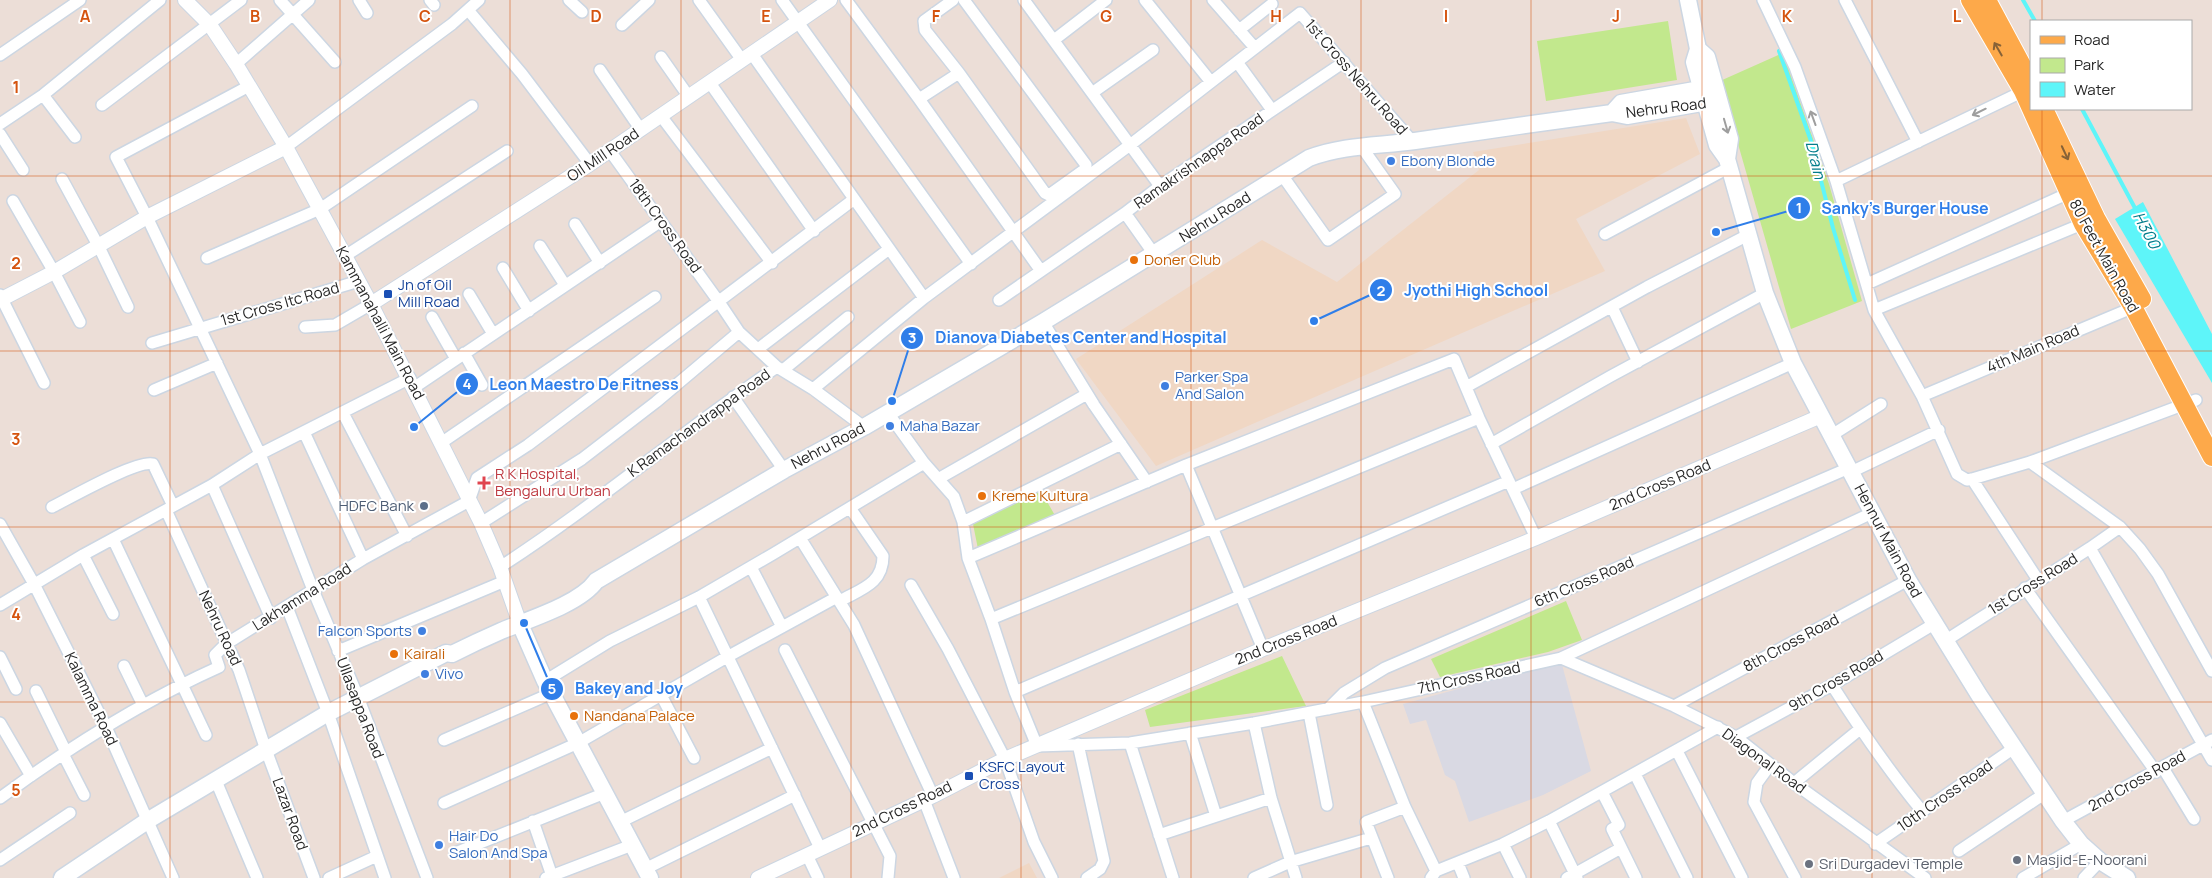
<svg xmlns="http://www.w3.org/2000/svg" width="2212" height="878" font-family="Manrope,sans-serif">
  <rect width="100%" height="100%" fill="#ecded7"/>
  <path fill="#d9d9e3" d="M1561,661L1591,771L1543,795L1469,822L1455,781L1445,775L1426,720L1410,724L1403,704Z"/>
  <path fill="#f0d7c4" d="M1686,118L1700,154L1576,219L1605,271L1156,466L1076,359L1262,240L1337,282L1479,170L1473,152Z
    M1029,863L1037,878H999Z"/>
  <path fill="#c2e88d" d="M1668,21L1677,80L1546,101L1537,41Z
    M1783,53L1829,184L1862,301L1791,329L1720,81Z
    M1041,491L1057,519L978,549L973,524Z
    M1566,601L1582,640L1548,652L1440,677L1431,659Z
    M1282,656L1306,706L1150,727L1145,710Z"/>
  <path fill="#5ef5f9" d="M2143,202L2212,334V383L2115,219Z"/>
  <g fill="none" stroke-linecap="round" stroke-linejoin="round">
    <path stroke="#5ef5f9" stroke-width="4" d="M2023,0L2035,21
      M1779,51L1811,141L1833,228L1855,300
      M2082,109L2136,210"/>
    <defs>
      <path id="minor" d="M280,0L335,62
        M359,0L367,13
        M430,0L434,5
        M569,0L582,12
        M699,0L742,60
        M782,0L971,264
        M846,0L919,99L1041,271
        M953,0L924,21L925,30L959,73L1045,193L1049,195L1084,170L1086,165L964,0
        M1024,0L1160,186
        M1145,0L1211,82
        M1213,0L1255,48
        M1763,0L1795,67L1836,181L1874,310L1922,396L1957,474L1967,480L1972,479L2030,462L2196,400
        M1845,0L1918,142
        M468,10L522,74L590,164
        M622,25L649,0
        M1239,30L1272,4
        M1054,40L1106,0
        M752,54L924,298
        M0,55L80,0
        M661,57L689,97
        M1237,62L1272,110
        M236,64L309,0
        M600,70L641,130
        M710,83L814,231
        M249,86L116,157L147,217L260,454L313,590L358,697L427,878
        M1092,93L1153,50
        M43,95L75,137
        M919,99L959,73
        M102,105L241,0
        M661,116L772,263
        M0,124L43,95L160,0
        M0,134L23,170
        M286,147L452,24L479,0
        M610,151L719,302L739,332L777,367L813,389L864,427
        M1282,175L1328,240L1395,194L1361,146
        M62,179L99,247L128,307
        M1836,181L2028,89
        M13,201L54,272L80,322
        M575,224L600,263
        M1605,234L1730,167
        M540,246L565,285
        M1154,254L1125,213L1160,186L1344,62
        M345,256L507,151
        M207,258L320,209L472,106
        M503,268L529,311
        M1867,284L2069,193
        M469,294L493,334
        M0,295L44,383
        M999,300L1125,213
        M1612,307L1638,362
        M1874,310L2087,222
        M432,317L456,359
        M1043,322L1094,405L1147,482
        M305,327L335,325L371,304
        M152,343L359,281
        M758,349L889,249
        M464,353L482,385
        M783,370L848,317
        M415,387L661,221
        M1466,387L1647,287L1748,235
        M813,389L924,298L1130,145L1300,13L1412,141
        M154,390L217,363
        M1922,396L2139,305
        M733,397L784,470
        M343,413L407,536
        M888,413L924,463L954,497L963,522L968,558L991,619L1015,692L1037,746L1130,743L1254,723L1363,702L1561,658L1872,513
        M304,432L363,559
        M1832,435L1881,404
        M441,443L655,297
        M1491,444L1611,376L1765,293
        M2030,462L2120,527L2140,549L2158,574L2212,671
        M1186,465L1263,649
        M1851,472L1939,430
        M938,479L1087,394
        M1972,479L2038,580
        M212,485L271,618
        M1513,489L1793,363
        M52,507C70,498 138,459 153,464L173,506
        M166,510L239,670L266,750L314,878
        M963,522L1121,444
        M481,523L582,459L656,402L739,332
        M0,524L34,584L106,727L173,878
        M800,538L854,625L933,796
        M113,539L206,735
        M2090,548L2212,760
        M83,555L113,614
        M968,558L1186,465L1454,359L1479,418L1536,538
        M500,567C596,505 682,431 777,367
        M751,567L782,627
        M911,585L948,649L1005,759L1034,842L1052,878
        M2025,588L2156,772
        M699,597L820,848
        M840,601C861,589 883,584 883,556L850,508
        M0,605L83,555L212,485L260,454L410,378
        M287,607L328,713L385,878
        M991,619L1479,418
        M1945,641L2090,548L2120,527
        M785,650L890,856L888,878
        M338,651L505,581
        M0,657L16,689
        M1561,658L1674,706L1736,737L1794,783L1925,878
        M124,666L143,705
        M545,681L610,641L699,597L773,554L924,463
        M1832,685C1860,729 1889,771 1922,811
        M36,691L66,752
        M1015,692L1509,481
        M661,695L694,758
        M1363,702L1405,807L1436,871L1431,878
        M1674,706L1908,580
        M1328,709L1344,693L1385,668L1849,468
        M1309,713L1327,805
        M0,723L31,776
        M1254,723L1271,798L1296,878
        M1190,733L1216,816
        M1736,737L1832,685L1934,624
        M444,740L552,693
        M1130,743L1173,878
        M1078,744L1104,861L1100,869L1087,878
        M1677,751L1742,878
        M63,754L84,795
        M1770,765L1757,783L1754,802L1795,878
        M2163,768L2194,819
        M1635,774L1687,878
        M216,781L257,878
        M1794,783L1860,729
        M1602,792L1619,825L1612,829L1636,878
        M0,798C68,748 141,702 219,667L215,655L226,644L363,559L469,501L477,478L528,445L853,200
        M924,800L954,878
        M444,803L578,743L727,657L837,597
        M533,821L552,876
        M1549,821L1577,878
        M2063,821L2212,740
        M620,822L772,748
        M1159,835L1271,798
        M1503,844L1520,878
        M1875,844L2014,748
        M1959,851L2044,794
        M455,853L605,793
        M807,855L818,878
        M0,860L70,813
        M1458,863L1464,878
        M645,869L795,795
        M1436,871L1503,844L1549,821L1718,727
        M329,878L377,856
        M546,878L632,845
        M1254,878L1290,862L1371,838
        M1388,878L1366,822L1405,807
        M1567,878L1621,848
        M2023,878L2081,844
        M2084,878L2100,861"/>
      <path id="tertiary" d="M185,0L210,25L236,64L286,147L371,304L481,523L500,567L520,624
        M0,300L54,272L147,217L286,147
        M371,304L590,164L830,0
        M758,878L933,796L1005,759L1263,649L1536,538L1821,416"/>
      <path id="secondary" d="M1688,0L1698,49L1694,62L1717,145L1727,159L1765,293L1793,363L1908,580L1979,695L2063,821L2081,844L2100,861L2127,878
        M1698,49L1707,57L1730,139L1727,159
        M1612,113L1621,103L1712,87
        M520,624L545,681L650,878
        M62,878L147,821L328,713L446,653L452,654C468,646 485,638 501,631C527,620 580,604 596,581L784,470L864,427L1043,322L1309,158C1343,145 1379,146 1415,141C1481,131 1546,122 1612,113L1627,116L1719,100"/>
      <path id="primary" d="M1970,0L2023,91L2083,224L2133,307L2212,457
        M1987,0L2031,82
        M2044,109L2096,218L2142,299"/>
    </defs>
    <use href="#minor" stroke="#ccd6e2" stroke-width="14"/>
    <use href="#tertiary" stroke="#ccd6e2" stroke-width="16"/>
    <use href="#secondary" stroke="#ccd6e2" stroke-width="19"/>
    <use href="#primary" stroke="#fff" stroke-width="20"/>
    <use href="#minor" stroke="#fff" stroke-width="11"/>
    <use href="#tertiary" stroke="#fff" stroke-width="14"/>
    <use href="#secondary" stroke="#fff" stroke-width="16"/>
    <use href="#primary" stroke="#fda94a" stroke-width="18"/>
  </g>
  <defs><path id="oneway-shaft" d="M-6 0H5M1.5-3L5.5 0L1.5 3" fill="none" stroke-width="1.6" stroke-linecap="round" stroke-linejoin="round" transform="scale(1.25)"/></defs>
  <g stroke="#876237">
    <use href="#oneway-shaft" transform="translate(1998 49) rotate(-120)"/>
    <use href="#oneway-shaft" transform="translate(2065 153) rotate(65)"/>
  </g>
  <g stroke="#9e9e9e">
    <use href="#oneway-shaft" transform="translate(1979 112) rotate(154)"/>
    <use href="#oneway-shaft" transform="translate(1813 118) rotate(-110)"/>
    <use href="#oneway-shaft" transform="translate(1726 126) rotate(74)"/>
  </g>
  <path fill="none" stroke="#d5540f" stroke-width="1" stroke-opacity="0.55" d="M170,0V878M340,0V878M510,0V878M681,0V878M851,0V878M1021,0V878M1191,0V878M1361,0V878M1531,0V878M1702,0V878M1872,0V878M2042,0V21M2042,109V878M0,176H2212M0,351H2212M0,527H2212M0,702H2212"/>
  <g fill="#3f7fe0" stroke="#fff" stroke-width="2">
    <circle cx="1391" cy="161" r="5"/>
    <circle cx="1165" cy="386" r="5"/>
    <circle cx="890" cy="426" r="5"/>
    <circle cx="422" cy="631" r="5"/>
    <circle cx="425" cy="674" r="5"/>
    <circle cx="439" cy="845" r="5"/>
  </g>
  <g fill="#e8710a" stroke="#fff" stroke-width="2">
    <circle cx="1134" cy="260" r="5"/>
    <circle cx="982" cy="496" r="5"/>
    <circle cx="394" cy="654" r="5"/>
    <circle cx="574" cy="716" r="5"/>
  </g>
  <g fill="#1a4fb4" stroke="#fff" stroke-width="2">
    <rect x="383" y="289" width="10" height="10" rx="2.5"/>
    <rect x="964" y="771" width="10" height="10" rx="2.5"/>
  </g>
  <path fill="#e0444e" stroke="#fff" stroke-width="2" d="M481.5 475.5h5v5h5v5h-5v5h-5v-5h-5v-5h5z"/>
  <circle fill="#5c6f8a" stroke="#fff" stroke-width="2" cx="424" cy="506" r="5"/>
  <g fill="#6b7280" stroke="#fff" stroke-width="2">
    <circle cx="2017" cy="860" r="5"/>
    <circle cx="1809" cy="864" r="5"/>
  </g>
  <g text-anchor="middle" stroke-width="4" stroke-linejoin="round" paint-order="stroke">
    <g font-size="15" fill="#272727" stroke="#fff">
      <text transform="translate(1356 77) rotate(49)" y="5">1st Cross Nehru Road</text>
      <text transform="translate(1666 108) rotate(-7)" y="5">Nehru Road</text>
      <text transform="translate(603 155) rotate(-34)" y="5">Oil Mill Road</text>
      <text transform="translate(1199 161) rotate(-35)" y="5">Ramakrishnappa Road</text>
      <text transform="translate(1215 217) rotate(-32)" y="5">Nehru Road</text>
      <text transform="translate(665 226) rotate(54)" y="5">18th Cross Road</text>
      <text transform="translate(2104 256) rotate(61)" y="5">80 Feet Main Road</text>
      <text transform="translate(280 304) rotate(-16)" y="5">1st Cross Itc Road</text>
      <text transform="translate(380 323) rotate(62)" y="5">Kammanahalli Main Road</text>
      <text transform="translate(2033 349) rotate(-23)" y="5">4th Main Road</text>
      <text transform="translate(699 423) rotate(-36)" y="5">K Ramachandrappa Road</text>
      <text transform="translate(828 446) rotate(-28)" y="5">Nehru Road</text>
      <text transform="translate(1660 485) rotate(-23)" y="5">2nd Cross Road</text>
      <text transform="translate(1888 541) rotate(62)" y="5">Hennur Main Road</text>
      <text transform="translate(1584 582) rotate(-23)" y="5">6th Cross Road</text>
      <text transform="translate(2033 584) rotate(-32)" y="5">1st Cross Road</text>
      <text transform="translate(302 597) rotate(-32)" y="5">Lakhamma Road</text>
      <text transform="translate(220 628) rotate(65)" y="5">Nehru Road</text>
      <text transform="translate(1286 640) rotate(-22)" y="5">2nd Cross Road</text>
      <text transform="translate(1791 643) rotate(-28)" y="5">8th Cross Road</text>
      <text transform="translate(1469 678) rotate(-12)" y="5">7th Cross Road</text>
      <text transform="translate(1836 681) rotate(-30)" y="5">9th Cross Road</text>
      <text transform="translate(91 699) rotate(64)" y="5">Kalamma Road</text>
      <text transform="translate(360 708) rotate(69)" y="5">Ullasappa Road</text>
      <text transform="translate(1764 761) rotate(36)" y="5">Diagonal Road</text>
      <text transform="translate(2137 781) rotate(-29)" y="5">2nd Cross Road</text>
      <text transform="translate(1945 796) rotate(-35)" y="5">10th Cross Road</text>
      <text transform="translate(902 809) rotate(-26)" y="5">2nd Cross Road</text>
      <text transform="translate(290 814) rotate(70)" y="5">Lazar Road</text>
    </g>
    <g font-size="15" fill="#366cbe" stroke="#fff" text-anchor="start">
      <text x="1401" y="166">Ebony Blonde</text>
      <text x="1175" y="382">Parker Spa<tspan x="1175" dy="17">And Salon</tspan></text>
      <text x="900" y="431">Maha Bazar</text>
      <text x="412" y="636" text-anchor="end">Falcon Sports</text>
      <text x="435" y="679">Vivo</text>
      <text x="449" y="841">Hair Do<tspan x="449" dy="17">Salon And Spa</tspan></text>
    </g>
    <g font-size="15" fill="#c56008" stroke="#fff" text-anchor="start">
      <text x="1144" y="265">Doner Club</text>
      <text x="992" y="501">Kreme Kultura</text>
      <text x="404" y="659">Kairali</text>
      <text x="584" y="721">Nandana Palace</text>
    </g>
    <g font-size="15" fill="#164399" stroke="#fff" text-anchor="start">
      <text x="398" y="290">Jn of Oil<tspan x="398" dy="17">Mill Road</tspan></text>
      <text x="979" y="772">KSFC Layout<tspan x="979" dy="17">Cross</tspan></text>
    </g>
    <g font-size="15" fill="#be3a42" stroke="#fff" text-anchor="start">
      <text x="495" y="479">R K Hospital,<tspan x="495" dy="17">Bengaluru Urban</tspan></text>
    </g>
    <g font-size="15" fill="#4e5e75" stroke="#fff" text-anchor="end">
      <text x="414" y="511">HDFC Bank</text>
    </g>
    <g font-size="15" fill="#5b616d" stroke="#fff" text-anchor="start">
      <text x="2027" y="865">Masjid-E-Noorani</text>
      <text x="1819" y="869">Sri Durgadevi Temple</text>
    </g>
    <g font-size="16" font-style="italic" fill="#037d8b" stroke="#fff">
      <text transform="translate(1816 160) rotate(76)" y="6">Drain</text>
      <text transform="translate(2147 230) rotate(62)" y="6">H300</text>
    </g>
  </g>
  <g font-size="16" text-anchor="middle" font-weight="bold" fill="#d5540f" stroke="#fff" stroke-width="4" stroke-linejoin="round" paint-order="stroke">
    <text x="85" y="22">A</text>
    <text x="255" y="22">B</text>
    <text x="425" y="22">C</text>
    <text x="596" y="22">D</text>
    <text x="766" y="22">E</text>
    <text x="936" y="22">F</text>
    <text x="1106" y="22">G</text>
    <text x="1276" y="22">H</text>
    <text x="1446" y="22">I</text>
    <text x="1616" y="22">J</text>
    <text x="1787" y="22">K</text>
    <text x="1957" y="22">L</text>
    <text x="16" y="93">1</text>
    <text x="16" y="269">2</text>
    <text x="16" y="445">3</text>
    <text x="16" y="620">4</text>
    <text x="16" y="796">5</text>
  </g>
  <path fill="none" stroke="#2f7ee9" stroke-width="2" d="M1716 232L1799 208M1314 321L1381 290M892 401L912 338M414 427L467 384M524 623L552 689"/>
  <g fill="#2f7ee9" stroke="#fff" stroke-width="2">
    <circle cx="1716" cy="232" r="5"/>
    <circle cx="1314" cy="321" r="5"/>
    <circle cx="892" cy="401" r="5"/>
    <circle cx="414" cy="427" r="5"/>
    <circle cx="524" cy="623" r="5"/>
    <circle cx="1799" cy="208" r="12"/>
    <circle cx="1381" cy="290" r="12"/>
    <circle cx="912" cy="338" r="12"/>
    <circle cx="467" cy="384" r="12"/>
    <circle cx="552" cy="689" r="12"/>
  </g>
  <g font-size="15" text-anchor="middle" font-weight="bold" fill="#fff">
    <text x="1799" y="213">1</text>
    <text x="1381" y="296">2</text>
    <text x="912" y="343">3</text>
    <text x="467" y="389">4</text>
    <text x="552" y="694">5</text>
  </g>
  <g font-size="16" text-anchor="middle" font-weight="bold" fill="#2f7ee9" stroke="#fff" stroke-width="4" stroke-linejoin="round" paint-order="stroke">
    <text x="1905" y="214">Sanky's Burger House</text>
    <text x="1476" y="296">Jyothi High School</text>
    <text x="1081" y="343">Dianova Diabetes Center and Hospital</text>
    <text x="584" y="390">Leon Maestro De Fitness</text>
    <text x="629" y="694">Bakey and Joy</text>
  </g>
  <rect x="2030" y="20" width="162" height="90" fill="#ffffff" stroke="#a9a9a9"/>
  <rect x="2040" y="36" width="25" height="8" fill="#fda94a" stroke="#a9a9a9"/>
  <text x="2074" y="45" font-size="15" fill="#272727">Road</text>
  <rect x="2040" y="58" width="25" height="15" fill="#c2e88d" stroke="#a9a9a9"/>
  <text x="2074" y="70" font-size="15" fill="#272727">Park</text>
  <rect x="2040" y="82" width="25" height="15" fill="#5ef5f9" stroke="#a9a9a9"/>
  <text x="2074" y="95" font-size="15" fill="#272727">Water</text>
</svg>
